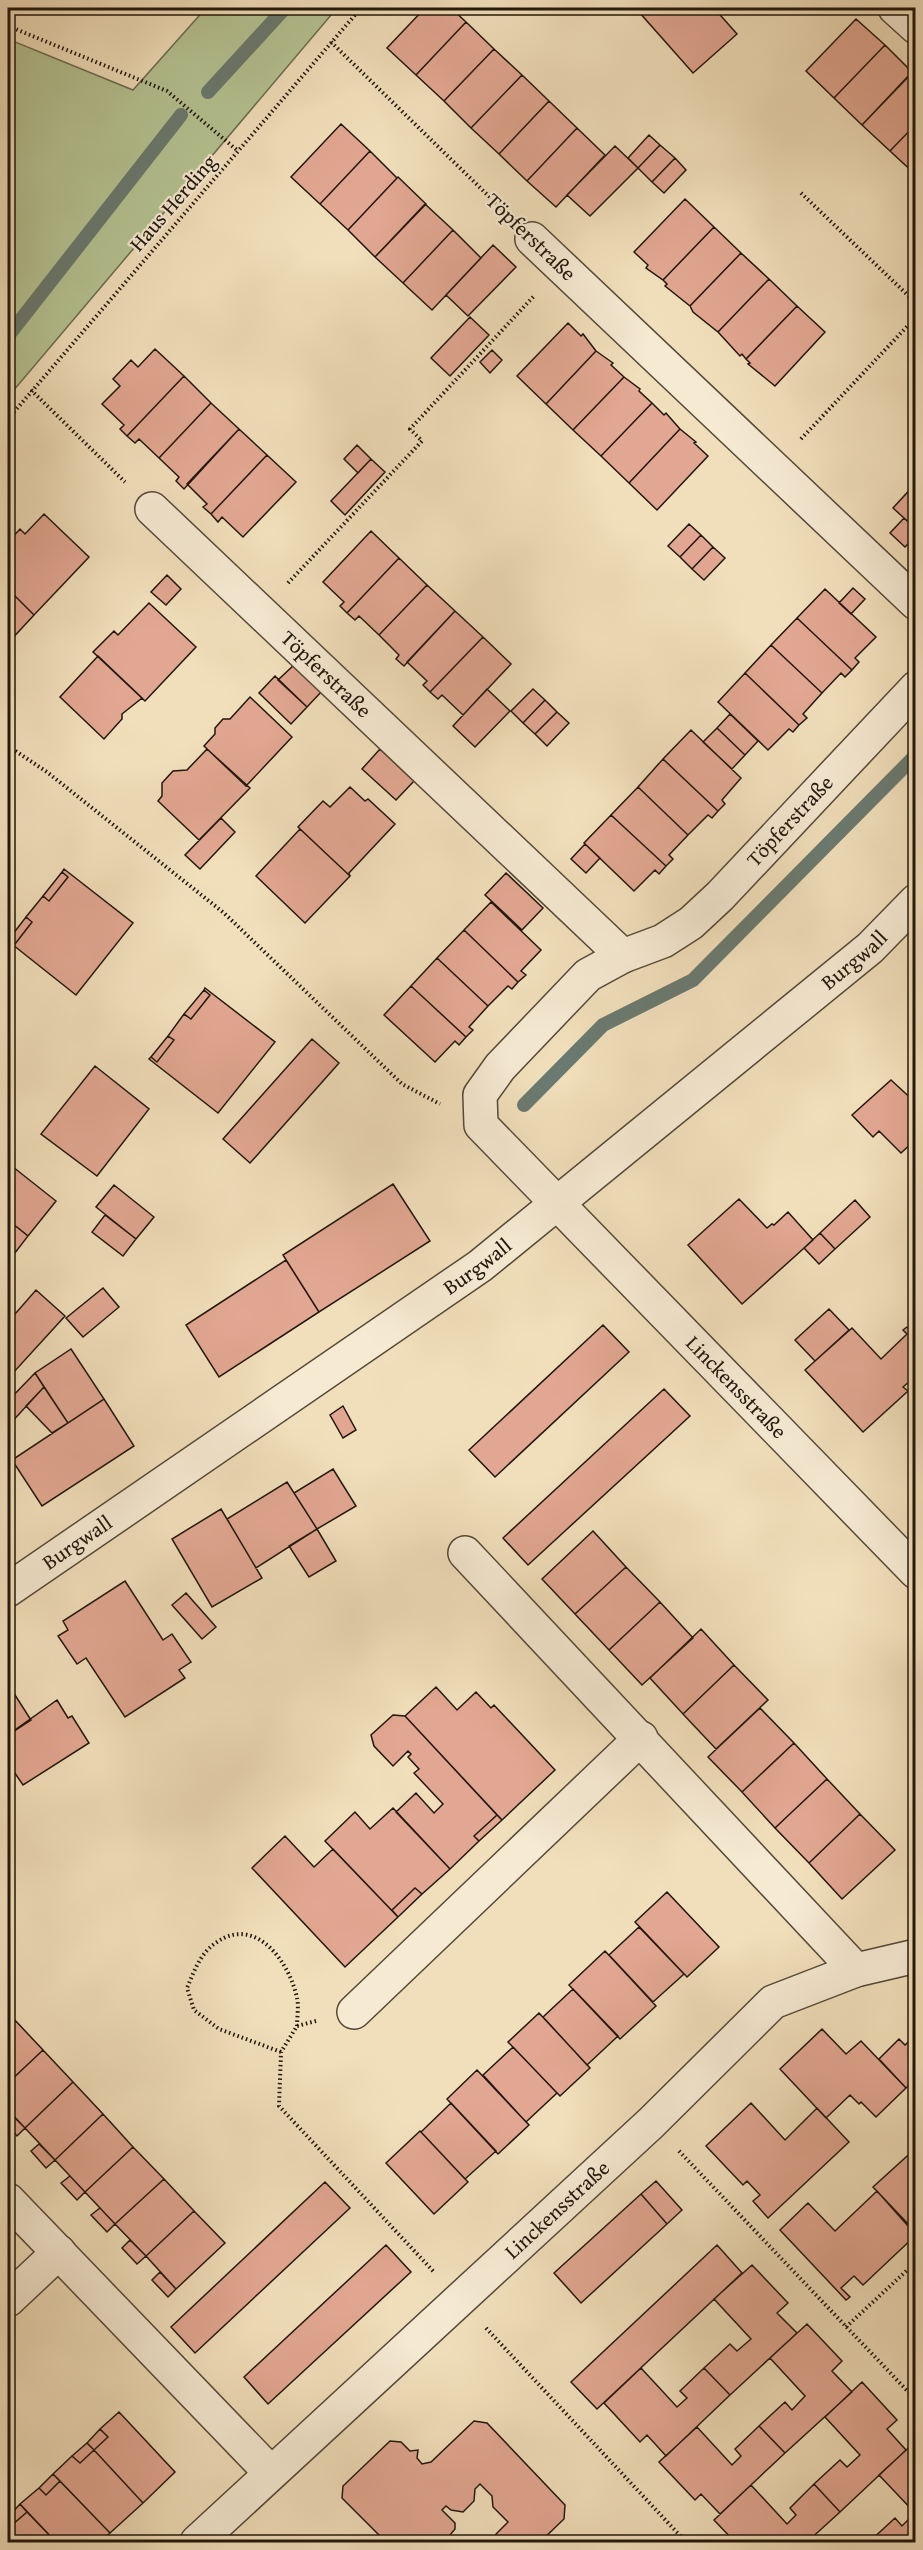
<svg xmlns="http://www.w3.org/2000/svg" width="923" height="2550" font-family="'Gentium Book Plus',serif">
  <rect width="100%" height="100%" fill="#f1dfbb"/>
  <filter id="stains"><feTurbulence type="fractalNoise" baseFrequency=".00333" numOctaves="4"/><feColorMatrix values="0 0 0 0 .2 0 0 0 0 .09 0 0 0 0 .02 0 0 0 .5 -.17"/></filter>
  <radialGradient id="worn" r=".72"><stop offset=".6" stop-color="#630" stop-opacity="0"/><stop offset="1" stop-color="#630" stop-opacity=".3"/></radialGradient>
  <path fill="#b5c393" stroke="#6b6d50" stroke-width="1.5" d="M206,8H337L8,397V39L133,90Z"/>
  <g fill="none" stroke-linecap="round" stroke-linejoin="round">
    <path stroke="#6a7a70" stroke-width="14" d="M208,92L285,8
      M8,336L181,115
      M524,1105L603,1025L693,980L916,755"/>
  </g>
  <path fill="#e2a792" stroke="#21170c" stroke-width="1.5" d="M425,8H451L466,22L416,75L387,48Z
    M644,8H714L737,34L693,73L639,12Z
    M856,19L885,45L834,98L806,71Z
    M466,22L494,49L444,101L416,75Z
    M885,45L912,72L862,125L834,98Z
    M494,49L522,75L471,128L444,101Z
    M913,72L916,74V124L890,151L862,125Z
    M522,75L549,101L499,154L471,128Z
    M549,101L577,128L527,181L499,154Z
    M341,124L370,151L320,204L291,177Z
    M916,124V175L890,151Z
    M577,128L605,155L556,207L527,181Z
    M649,135L660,145L638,168L628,158Z
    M660,145L675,158L652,182L638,168Z
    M615,146L638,168L590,216L567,195Z
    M370,151L397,178L348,230L320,204Z
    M675,158L686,170L664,193L652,182Z
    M398,177L426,204L375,257L348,230Z
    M685,199L714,227L663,280L646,268L648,265L634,252Z
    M425,204L453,230L403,283L375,257Z
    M714,227L741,253L690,306L665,286L667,284L663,280Z
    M453,230L481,258L432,310L403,283Z
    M493,245L516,267L468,316L446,295Z
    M741,253L769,279L718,332L693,312L690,306Z
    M769,279L797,306L746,359L742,354L740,356L718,332Z
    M797,306L825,332L775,386L748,364L750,363L746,359Z
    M470,317L489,335L450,376L431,358Z
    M568,323L581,336L583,334L596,351L546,404L517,376Z
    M155,349L184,376L127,436L120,429L124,425L102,404L120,386L113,379L131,360L138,367Z
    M492,350L502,360L490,373L480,362Z
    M596,351L613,363L611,365L624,377L573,430L546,404Z
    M184,376L211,403L159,458L139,439L135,443L127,436Z
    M624,377L640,389L639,391L652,403L601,456L573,430Z
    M211,403L239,429L184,489L176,481L179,477L159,458Z
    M652,403L664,415L666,413L680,429L629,483L601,456Z
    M239,429L267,455L211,514L203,507L207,504L187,484Z
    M680,429L696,442L694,443L708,456L657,510L629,483Z
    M357,445L371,459L358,473L344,459Z
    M267,455L296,482L243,537L222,517L218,522L211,514Z
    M371,459L385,472L345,515L331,501Z
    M916,483V529L893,508Z
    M44,514L89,557L34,615L8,589V550L11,548L8,542L20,529L25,534Z
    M904,518L916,529V536L905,547L890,533Z
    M689,524L701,535L680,557L668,546Z
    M371,531L399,558L347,613L340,606L344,602L323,582Z
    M701,535L713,547L692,569L680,557Z
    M713,547L725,558L704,580L692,569Z
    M399,558L427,585L379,635L359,616L355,620L347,613Z
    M167,575L181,589L166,605L151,592Z
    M427,585L455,611L404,666L396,659L399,655L379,635Z
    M853,588L865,599L851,614L839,603Z
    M8,589L34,615L8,643Z
    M825,589L876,637L855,658L859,662L852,670L797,618Z
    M149,603L196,647L145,701L93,652L114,631L118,635Z
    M455,611L483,637L430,692L423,685L427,681L407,662Z
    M797,618L852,670L845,677L841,673L822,693L771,645Z
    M483,637L511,664L463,715L442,695L438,699L430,692Z
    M771,645L822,693L803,714L807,718L799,725L745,673Z
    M98,656L142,698L122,714V719L104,739L60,697Z
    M295,664L323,690L307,707L278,680Z
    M745,673L799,725L793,732L789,729L768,750L718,702Z
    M275,676L307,707L291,724L259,693Z
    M487,689L510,711L475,747L453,726Z
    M533,689L545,700L523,723L511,711Z
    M250,697L292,737L246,786L204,746L215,734V728L223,719H230Z
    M545,700L557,712L535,734L523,723Z
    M557,712L569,723L547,746L535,734Z
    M730,714L758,741L745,755L717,728Z
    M717,728L745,755L732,769L703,742Z
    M691,730L741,778L722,800L725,804L718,811L663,759Z
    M207,749L250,788L199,840L158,801L162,796V783L173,771L187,770Z
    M380,749L414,781L396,800L362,769Z
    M663,759L718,811L712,818L708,815L688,835L638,787Z
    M350,787L365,801L368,799L395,824L349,873L350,876L298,827L323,801L330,807Z
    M638,787L688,835L669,855L673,859L666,866L611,815Z
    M611,815L666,866L659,874L655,870L634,891L584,843Z
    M221,818L235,832L200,869L185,855Z
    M300,829L350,876L305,923L256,876Z
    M585,844L600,858L586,873L571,859Z
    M64,869L133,923L76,995L8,941L15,944L32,922L26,917L43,896L49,901L68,877L62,872Z
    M62,872L68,877L49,901L43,896Z
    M506,873L543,908L522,930L485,895Z
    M491,902L541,950L521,971L526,975L518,982L464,930Z
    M26,917L32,922L15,944L9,939Z
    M464,930L518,982L512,989L508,986L488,1006L437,958Z
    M437,958L488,1006L469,1027L473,1030L466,1037L411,986Z
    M411,986L466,1037L459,1045L455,1041L435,1062L384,1015Z
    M205,988L275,1042L218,1113L149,1059L151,1057L157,1062L174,1040L168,1036L184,1014L191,1019L210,995L204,990Z
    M204,990L210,995L191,1019L184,1014Z
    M168,1036L174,1040L157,1062L151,1057Z
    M312,1039L339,1063L250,1163L223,1139Z
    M95,1066L149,1109L97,1176L41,1134Z
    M891,1080L916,1103V1143L914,1141L901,1153L879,1131L873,1137L852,1115Z
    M8,1163L56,1201L28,1236L8,1220Z
    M393,1184L430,1241L319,1312L283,1255Z
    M114,1185L154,1217L136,1239L96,1207Z
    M739,1199L767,1228L772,1224L774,1225L788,1212L813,1240L742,1304L688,1245Z
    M855,1200L870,1217L835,1249L820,1233Z
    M105,1215L136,1239L123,1256L92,1232Z
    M8,1220L28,1236L8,1262Z
    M820,1233L835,1249L819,1264L804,1248Z
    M286,1260L319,1312L219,1377L186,1325Z
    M103,1288L119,1307L83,1337L66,1318Z
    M36,1290L65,1316L13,1373L8,1368V1322Z
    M829,1309L849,1330L815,1361L795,1340Z
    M603,1325L629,1352L495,1477L469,1450Z
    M907,1327L916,1336V1376L903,1387L908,1391L863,1432L805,1370L852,1328L881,1359L907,1334L903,1330Z
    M71,1349L104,1399L68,1423L35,1373Z
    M35,1373L44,1387L8,1426V1401Z
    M44,1387L68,1423L52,1433L26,1406Z
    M664,1389L690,1416L528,1565L503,1538Z
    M104,1399L134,1446L42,1506L12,1460Z
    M343,1406L356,1430L343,1438L330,1415Z
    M333,1469L356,1506L317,1529L294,1493Z
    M287,1482L317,1529L256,1568L227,1519Z
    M221,1509L262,1578L212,1607L172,1539Z
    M317,1529L336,1561L309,1577L289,1546Z
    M593,1531L626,1567L575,1614L542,1579Z
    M626,1567L660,1602L609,1650L575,1614Z
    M125,1581L163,1640L172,1634L191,1662L179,1670L185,1678L125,1717L86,1658L77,1664L58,1636L68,1630L63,1621Z
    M186,1593L216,1627L202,1639L172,1605Z
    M660,1602L693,1638L642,1685L609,1650Z
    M701,1629L734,1665L683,1714L650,1678Z
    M734,1665L768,1700L716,1749L683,1714Z
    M8,1684L31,1720L8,1735Z
    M436,1687L457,1710L476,1692L491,1708L494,1705L555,1770L502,1820L405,1716Z
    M57,1700L68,1718L72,1716L89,1743L23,1785L8,1763V1735Z
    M760,1708L794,1743L742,1792L708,1757Z
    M393,1715L405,1716L497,1815L474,1836L479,1841L450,1869L396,1812L416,1793L434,1813L443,1804L414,1773L419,1769L408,1757L411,1754L408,1751L393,1766L374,1746L371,1735Z
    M794,1743L827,1779L775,1828L742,1792Z
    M827,1779L860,1814L809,1863L775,1828Z
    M393,1808L450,1869L422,1894L415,1888L392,1910L398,1917L325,1841L355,1812L370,1829Z
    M860,1814L895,1850L842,1899L809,1863Z
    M497,1815L502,1820L479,1841L474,1836Z
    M285,1836L314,1867L333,1849L398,1917L345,1967L252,1868Z
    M415,1888L422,1894L398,1917L392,1910Z
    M667,1892L719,1947L687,1977L635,1922Z
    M639,1927L684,1974L653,2002L609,1955Z
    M605,1951L656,2006L620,2039L569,1985Z
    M573,1989L618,2036L587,2065L543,2017Z
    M539,2013L590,2068L560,2096L508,2042Z
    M12,2017L43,2050L8,2083V2022Z
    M822,2029L846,2054L861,2041L906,2088L876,2117L861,2102L859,2104L850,2095L826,2118L780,2069Z
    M916,2035V2079L906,2088L879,2059L899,2039L905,2045Z
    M513,2047L557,2093L526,2122L483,2075Z
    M43,2050L73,2082L25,2128L8,2110V2083Z
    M477,2070L529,2125L498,2154L447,2099Z
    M73,2082L103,2114L55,2160L25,2128Z
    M451,2103L496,2151L465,2179L421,2132Z
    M751,2103L785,2140L817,2108L849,2142L768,2218L753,2201L760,2195L747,2181L743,2185L706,2146Z
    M9,2112L25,2128L17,2136L8,2126Z
    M103,2114L133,2147L85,2192L55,2160Z
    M420,2131L468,2182L434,2214L386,2163Z
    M39,2144L55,2160L46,2168L31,2151Z
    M133,2147L164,2179L115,2224L85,2192Z
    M916,2148V2223L911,2227L873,2187Z
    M70,2176L85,2192L77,2200L61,2183Z
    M164,2179L194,2211L146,2256L115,2224Z
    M656,2181L682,2210L667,2224L641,2194Z
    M325,2182L350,2208L195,2353L171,2327Z
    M877,2191L916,2235L863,2285L854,2276L841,2288L850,2297L846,2300L780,2230L808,2203L835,2231Z
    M641,2194L667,2224L581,2303L554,2273Z
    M100,2208L115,2224L107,2232L91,2215Z
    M194,2211L225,2243L176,2289L146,2256Z
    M130,2240L146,2256L137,2264L122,2248Z
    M386,2245L411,2272L268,2404L244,2377Z
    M717,2245L742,2273L597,2409L571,2382Z
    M752,2265L788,2303L777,2313L797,2333L730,2395L704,2368L730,2344L737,2351L751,2339L714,2299Z
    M160,2272L176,2289L168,2297L152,2280Z
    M807,2324L842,2361L832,2371L852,2392L785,2453L759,2426L785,2402L792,2410L805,2396L770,2358Z
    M641,2368L677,2407L687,2398L680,2391L704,2368L730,2395L666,2456L647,2435L640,2442L604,2403Z
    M862,2382L897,2420L887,2429L906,2450L840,2512L814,2484L840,2460L847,2467L860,2455L825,2417Z
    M119,2412L175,2472L143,2503L94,2450L108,2437L100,2429Z
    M474,2421L487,2423L565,2505L564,2519L540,2542H495L496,2534L508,2522L493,2507L492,2496L480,2484L475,2489L474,2501L463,2512L451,2510L446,2506L442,2510L455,2523V2529L450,2535L457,2542H386L342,2498L343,2486L390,2441L401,2442L410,2451L418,2450L417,2458L422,2464L431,2462Z
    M759,2426L785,2453L720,2514L701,2494L695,2500L659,2462L697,2427L732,2465L741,2456L735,2449Z
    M100,2429L108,2437L94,2450L87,2443Z
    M916,2441V2542H869L895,2518L902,2526L915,2513L879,2475Z
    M87,2443L94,2450L80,2463L72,2456Z
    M94,2450L143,2503L110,2533L53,2474L72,2456L80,2463Z
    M53,2474L60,2481L46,2495L39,2488Z
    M60,2481L110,2533L100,2542H56L20,2504L39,2488L46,2495Z
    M814,2484L840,2512L807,2542H735L714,2520L751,2485L787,2524L796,2515L790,2508Z
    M20,2504L27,2512L12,2525L8,2517Z
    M27,2512L56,2542H8V2521L12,2525Z"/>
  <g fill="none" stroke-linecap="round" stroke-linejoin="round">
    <defs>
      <g id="minor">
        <path d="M895,8L916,27"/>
        <path d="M532,239L916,603"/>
        <path id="s1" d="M152,509L623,956"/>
        <path id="s2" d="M916,688L720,896L691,923L663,941L623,956L588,975L500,1067L480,1095L481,1125L916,1572"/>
        <path d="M465,1553L856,1970"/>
        <path id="s3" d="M8,1590L480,1266L870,948L916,901"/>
        <path d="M354,2012L641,1738"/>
        <path d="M8,2200L270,2472"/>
        <path d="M8,2300L59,2252"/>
        <path id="s4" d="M197,2542L651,2123L773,2002L856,1970L916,1956"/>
      </g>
    </defs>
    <use href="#minor" stroke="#554938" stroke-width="36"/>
    <path stroke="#21170c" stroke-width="4" stroke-dasharray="1.5 3" stroke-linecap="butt" d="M8,26L167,91L238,151
      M331,42L506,213
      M801,193L916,303
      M31,390L125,482
      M8,419L361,8
      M801,439L916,317
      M288,583L422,441L410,429L534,296
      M8,746L47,772L224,913L402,1084L440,1104
      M316,2021L297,2026L281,2052L279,2106L434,2272
      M281,2052L219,2029L194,2010L187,1988C194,1971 201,1952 217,1942C256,1915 290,1963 297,1998C299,2006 297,2017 297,2026
      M679,2151L916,2400
      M846,2327L916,2262
      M486,2328L686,2542"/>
    <use href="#minor" stroke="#f6ead3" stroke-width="33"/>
  </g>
  <g text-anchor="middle" stroke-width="4.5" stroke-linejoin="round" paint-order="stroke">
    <g font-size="21" fill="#21170c" stroke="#f6ead3">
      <text transform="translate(173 203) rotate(-49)" y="7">Haus Herding</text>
      <text transform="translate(531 237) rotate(44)" y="7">Töpferstraße</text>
      <text dy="7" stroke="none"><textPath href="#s1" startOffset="240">Töpferstraße</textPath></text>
      <text transform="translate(790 821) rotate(-47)" y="7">Töpferstraße</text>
      <text dy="7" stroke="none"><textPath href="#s3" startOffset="1056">Burgwall</textPath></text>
      <text dy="7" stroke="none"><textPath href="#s3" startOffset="570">Burgwall</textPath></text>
      <text dy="7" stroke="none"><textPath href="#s2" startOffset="999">Linckensstraße</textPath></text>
      <text dy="7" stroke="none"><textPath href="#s3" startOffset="84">Burgwall</textPath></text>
      <text dy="7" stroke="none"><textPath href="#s4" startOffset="490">Linckensstraße</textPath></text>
    </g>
  </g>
  <rect width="923" height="2550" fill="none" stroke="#f1dfbb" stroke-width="30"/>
  <rect x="9" y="9" width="905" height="2532" fill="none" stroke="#21170c" stroke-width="3"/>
  <rect x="15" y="15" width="893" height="2520" fill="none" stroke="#21170c" stroke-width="1.5"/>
  <rect width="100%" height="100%" filter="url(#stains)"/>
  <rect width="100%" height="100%" fill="url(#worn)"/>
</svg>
